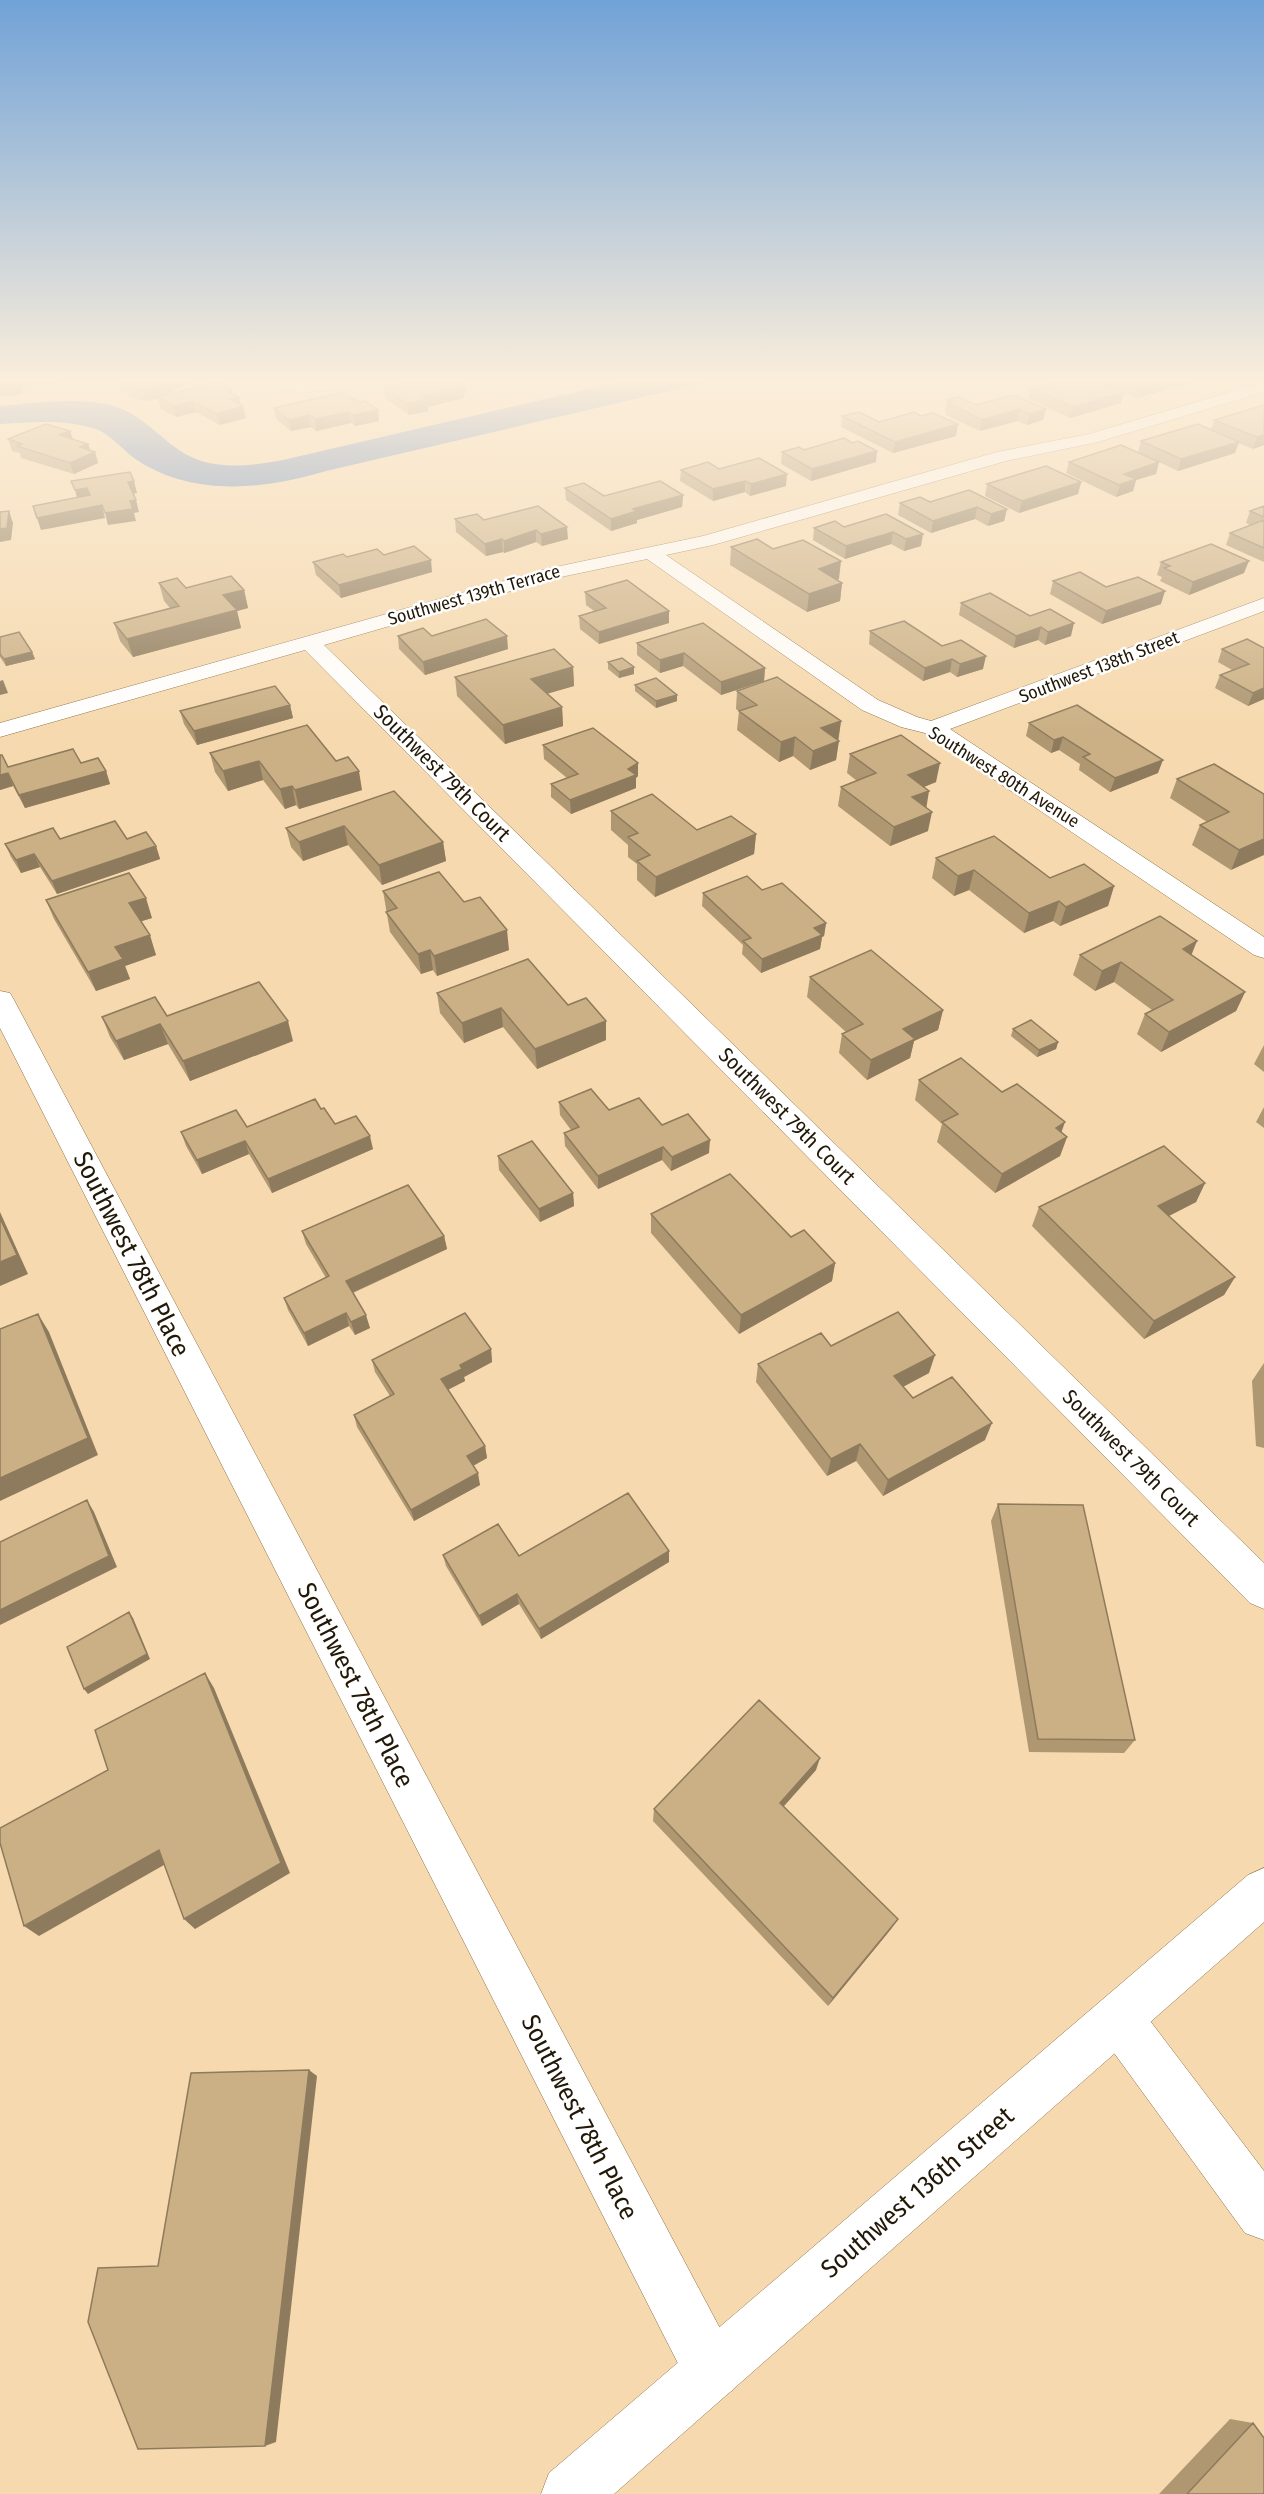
<svg xmlns="http://www.w3.org/2000/svg" width="1264" height="2494" font-family="'Fira Sans Condensed',sans-serif">
  <rect width="100%" height="100%" fill="#f6d9ae"/>
  <path fill="#6086bd" d="M619,382H708L326,471C266,489 196,497 140,462C125,453 112,435 96,429C65,419 32,422 0,424V406C36,403 75,397 111,405C136,412 153,430 172,445C205,472 245,467 283,460Z"/>
  <g fill="none" stroke-linecap="round" stroke-linejoin="round">
    <defs>
      <path id="minor" d="M264,382H361L353,387L300,393L267,385Z
        M1264,382V392L1098,442L1006,461L713,545L666,555L878,700L917,717L931,721L1264,598V611L950,729L1264,937V958L1254,955L925,733L901,727L862,710L647,559L556,578L324,645L1264,1563V1609L1250,1603L305,650L0,737V723L546,569L703,536L997,452L1089,434Z
        M0,991L10,993L14,1000L732,2351L740,2371L732,2391L712,2399L692,2391L0,1028Z
        M1118,1994L1135,2001L1264,2171V2240L1245,2233L1101,2035L1094,2018L1101,2001Z"/>
      <path id="tertiary" d="M1264,1868V1922L614,2494H541L549,2473L1248,1875Z"/>
    </defs>
    <use href="#minor" stroke="#8a7048" stroke-width="1"/>
    <use href="#tertiary" stroke="#8a7048" stroke-width="1"/>
    <use href="#minor" fill="#fff" fill-rule="evenodd"/>
    <use href="#tertiary" fill="#fff" fill-rule="evenodd"/>
  </g>
  <path fill="#af9772" d="M118,382H188L189,383L161,397L231,388L232,393L240,405L246,418L220,425L196,412L176,417L161,409L158,398L146,401L129,397V394L120,390Z
    M465,382L466,393L464,394V398L428,407V411L409,415L385,398L384,387Z
    M1059,382H1188L1187,384L1137,398L1124,393L1121,403L1070,418L1028,399L1030,388Z
    M947,400L976,405L1046,409L1043,420L1027,425L1017,421L980,431L946,415V412L945,411Z
    M358,402L378,410L379,421L355,426L351,423L316,431L311,427L291,431L276,419L274,408Z
    M1264,405V445L1253,449L1238,443L1235,453L1178,471L1159,462L1156,474L1136,480L1133,491L1116,497L1066,473L1069,462L1138,452L1141,441L1211,430L1214,420Z
    M842,416L879,422L921,416L958,424L956,436L893,453L841,427Z
    M70,431L73,440L88,444L90,450L95,452L98,463L74,474L21,458L20,453L12,451L8,439Z
    M804,450L876,462L811,481L781,464L782,452Z
    M719,469L786,486L750,496L745,492L713,501L680,481L681,470Z
    M1081,482L1078,494L1019,513L985,496L987,484Z
    M565,488L604,496L683,495L682,507L637,520V523L611,531L566,500Z
    M930,502L1007,509L1004,521L988,526L975,519L931,533L898,515L900,503Z
    M538,506L568,539L542,546L536,542L504,553L503,552L486,556L456,532L455,519L484,520Z
    M1264,506V562L1226,545L1230,533L1250,525L1246,523L1250,511Z
    M886,514L921,546L904,551L891,544L845,559L813,540L814,528L844,527Z
    M731,547L773,549L839,579L837,580L842,583L840,601L807,612L730,565Z
    M384,555L432,572L341,598L316,575L313,562L347,557Z
    M1161,562L1244,573L1189,595L1160,581L1162,577L1157,575Z
    M1053,581L1106,587L1161,604L1102,624L1050,594Z
    M159,583L186,588L244,590L248,608L237,611L241,628L133,657L120,641L114,623L170,608L164,601Z
    M585,592L669,611V623L599,644L580,629L579,616L594,611L586,605Z
    M961,603L1030,616L1071,636L1045,645L1038,640L1014,648L959,615Z
    M870,631L942,646L983,669L957,677L950,672L923,681L869,644Z
    M398,636H432L508,649L425,675L399,649Z
    M0,637L32,652L35,659L6,666L0,657Z
    M637,643L765,668L764,681L721,695L683,666L660,673L637,655Z
    M1264,648V699L1248,706L1215,688L1220,675L1232,670L1218,662L1222,649Z
    M608,662L634,674L619,678L608,669Z
    M573,667L574,686L547,693L562,707L563,726L505,744L457,696L455,677Z
    M635,685L677,701L656,708L635,691Z
    M737,691L841,721L836,760L810,770L793,756L779,762L737,730L739,711L736,709Z
    M290,705L293,718L197,745L184,724L180,711Z
    M1029,723L1158,773L1110,792L1079,770L1080,764L1059,750L1051,753L1026,736Z
    M543,745L638,776L636,778V788L571,814L551,797V784L567,778L544,759Z
    M210,753L336,761L362,790L299,809L296,805L285,809L263,780L228,791L215,772Z
    M850,754L936,782L924,787L928,831L890,846L838,806L841,787L857,781L847,773Z
    M8,767L106,771L110,784L25,808L13,786L0,790Z
    M1177,779L1264,794L1231,870L1192,845L1200,825L1207,822L1170,798Z
    M394,791L443,842L446,861L382,885L348,845L303,861L291,847L286,828Z
    M611,811L697,830L756,834L754,854L655,897L637,880V864L628,857V845L611,830Z
    M60,839H127L156,846L160,859L57,894L40,867L21,873L11,857L5,844Z
    M936,858L1050,878L1114,886L1108,906L1060,926L1053,921L1024,933L969,890L954,896L932,878Z
    M762,890L826,923L824,936L822,937L820,949L761,973L742,954L743,945L702,906L703,893Z
    M383,891L464,902L509,950L437,976L433,970L421,974L390,932Z
    M46,900L152,918L141,921L156,955L125,966L130,979L96,991L54,919Z
    M1080,955H1191L1245,992L1236,1011L1161,1052L1137,1034L1145,1014L1152,1010L1114,982L1095,991L1073,975Z
    M810,977L943,1010L938,1030L914,1041L910,1058L867,1080L839,1053L842,1034L846,1032L807,997Z
    M437,993L568,1005L606,1021V1040L537,1069L503,1027L464,1043L440,1013Z
    M167,1016L293,1041L190,1081L168,1044L124,1060L110,1037L102,1017Z
    M1013,1029L1058,1042L1056,1049L1037,1057L1011,1036Z
    M1264,1045V1072L1254,1064Z
    M919,1080L1002,1092L1067,1137L1060,1156L995,1193L937,1142L942,1124L915,1100Z
    M559,1102L609,1110L662,1125L709,1153L671,1171L662,1160L598,1189L565,1146L564,1133L571,1130L560,1115Z
    M1264,1107V1128L1256,1122Z
    M335,1124L373,1149L272,1193L249,1154L202,1174L186,1146L181,1132L247,1127Z
    M498,1156L573,1193L574,1206L540,1222L499,1170Z
    M1205,1183L1196,1202L1169,1216L1235,1277L1224,1295L1144,1339L1032,1226L1039,1207Z
    M651,1214L791,1237L835,1263L832,1281L739,1334L651,1233Z
    M302,1231L444,1236L447,1249L353,1293L370,1328L355,1335L349,1326L308,1346L288,1310L284,1298L326,1278L306,1244Z
    M831,1346L929,1373L903,1387L913,1398L985,1440L883,1496L856,1461L827,1476L756,1382L758,1364Z
    M491,1349L492,1362L464,1377L465,1381L448,1389L485,1446L487,1458L473,1466L480,1485L414,1521L357,1427L354,1415L390,1396L375,1372L372,1360Z
    M1264,1363V1448L1256,1446L1252,1381Z
    M998,1504L1135,1740L1124,1753L1029,1752L991,1521Z
    M669,1551V1562L541,1639L519,1604L482,1626L446,1566L443,1555L519,1556Z
    M816,1770L783,1807L898,1919L891,1929L828,2006L653,1821L654,1809Z
    M1230,2419L1253,2423L1264,2494H1159Z"/>
  <path fill="#8e7b5d" d="M18,382H63L62,383L23,386L21,395L0,396V385Z
    M166,382H188L189,383L156,399L146,401L144,390Z
    M465,382L466,393L464,394V398L428,407V411L409,415L407,404L422,396Z
    M1160,382H1188L1187,384L1137,398L1140,387Z
    M231,388L233,398L239,397L241,407L243,406L246,418L220,425L217,414L226,390Z
    M1124,392L1121,403L1070,418L1073,407Z
    M193,401L196,412L176,417L174,406Z
    M1019,409L1017,421L980,431L982,420Z
    M1046,409L1043,420L1027,425L1029,414Z
    M378,410L379,421L355,426L353,415Z
    M349,412L351,423L316,431L315,419Z
    M309,415L311,427L291,431L289,420Z
    M958,424L956,436L893,453L895,442Z
    M70,431L74,442L59,435Z
    M1264,435V445L1253,449L1257,437Z
    M1239,442L1235,453L1178,471L1181,459Z
    M88,444L91,453L95,452L98,463L74,474L70,463L80,447Z
    M877,451L876,462L811,481L812,469Z
    M1159,462L1156,474L1136,480L1133,491L1116,497L1124,474Z
    M787,474L786,486L750,496L751,484Z
    M134,481L137,493L132,494L128,482Z
    M745,481V492L713,501V489Z
    M1081,482L1078,494L1019,513L1022,501Z
    M87,488L91,500L78,502L75,490Z
    M683,495L682,507L637,520V523L611,531V519L633,509Z
    M136,500L139,512L134,513L136,521L108,525L105,513L130,501Z
    M102,505L105,518L41,530L37,518Z
    M977,507L975,519L931,533L933,521Z
    M1007,509L1004,521L988,526L991,514Z
    M9,511L13,523L11,540L0,542V529Z
    M567,527L568,539L542,546L541,534Z
    M536,530V542L504,553V541Z
    M893,532L891,544L845,559L846,546Z
    M923,534L921,546L904,551L906,539Z
    M502,539L503,552L486,556L485,544Z
    M431,560L432,572L341,598L339,585Z
    M841,561L839,579L817,587L819,569Z
    M1249,561L1244,573L1189,595L1193,582Z
    M842,583L840,601L807,612L809,594Z
    M244,590L248,608L237,611L241,628L133,657L127,639L223,595Z
    M1165,591L1161,604L1102,624L1106,611Z
    M669,611V623L599,644V632Z
    M1074,623L1071,636L1045,645L1048,632Z
    M1041,627L1038,640L1014,648L1016,636Z
    M507,636L508,649L425,675L423,662Z
    M32,652L35,659L6,666L4,659Z
    M684,653L683,666L660,673V660Z
    M986,656L983,669L957,677L960,664Z
    M952,659L950,672L923,681L925,668Z
    M573,667L574,686L533,698L531,679Z
    M634,667V674L619,678V672Z
    M765,668L764,681L721,695V682Z
    M3,680L8,693L0,695V681Z
    M1264,688V699L1248,706L1253,693Z
    M677,695V701L656,708V701Z
    M290,705L293,718L197,745L194,731Z
    M562,707L563,726L505,744L503,725Z
    M841,721L838,740L821,728Z
    M795,737L793,756L779,762L781,742Z
    M1063,737L1059,750L1051,753L1054,740Z
    M839,741L836,760L810,770L813,751Z
    M1163,760L1158,773L1110,792L1115,778Z
    M259,761L263,780L228,791L223,771Z
    M638,763V776L636,778V788L571,814L570,800Z
    M940,763L936,782L904,795L908,775Z
    M106,771L110,784L25,808L19,795Z
    M359,771L362,790L299,809L295,790Z
    M8,773L13,786L0,790V775Z
    M292,786L296,805L285,809L280,789Z
    M929,791L926,810L912,797Z
    M932,812L928,831L890,846L894,827Z
    M344,826L348,845L303,861L299,842Z
    M756,834L754,854L655,897L656,877Z
    M1264,839V855L1231,870L1239,850Z
    M443,842L446,861L382,885L379,865Z
    M156,846L160,859L57,894L52,881Z
    M34,854L40,867L21,873L16,860Z
    M974,870L969,890L954,896L958,876Z
    M1114,886L1108,906L1060,926L1066,907Z
    M146,898L152,918L136,923L129,903Z
    M1059,901L1053,921L1024,933L1029,913Z
    M826,923L824,936L822,937L820,949L761,973L762,959L814,928Z
    M507,930L509,950L437,976L434,956Z
    M150,935L156,955L125,966L130,979L96,991L88,972L115,947Z
    M1197,941L1189,961L1183,949Z
    M430,950L433,970L421,974L418,954Z
    M1121,962L1114,982L1095,991L1102,971Z
    M1245,992L1236,1011L1161,1052L1169,1032Z
    M501,1008L503,1027L464,1043L462,1023Z
    M943,1010L938,1030L914,1041L910,1058L867,1080L871,1060L903,1029Z
    M288,1021L293,1041L190,1081L183,1061Z
    M606,1021V1040L537,1069L535,1049Z
    M160,1024L168,1044L124,1060L116,1041Z
    M1058,1042L1056,1049L1037,1057L1039,1050Z
    M1065,1122L1058,1142L1067,1137L1060,1156L995,1193L1002,1174L1056,1128Z
    M370,1136L373,1149L272,1193L268,1179Z
    M710,1140L709,1153L671,1171L672,1157Z
    M245,1141L249,1154L202,1174L197,1160Z
    M663,1147L662,1160L598,1189V1176Z
    M1205,1183L1196,1202L1149,1226L1158,1206Z
    M573,1193L574,1206L540,1222L539,1209Z
    M0,1212L28,1274L0,1286Z
    M444,1236L447,1249L349,1294L346,1281Z
    M835,1263L832,1281L739,1334L741,1315Z
    M1235,1277L1224,1295L1144,1339L1154,1321Z
    M346,1313L349,1326L308,1346L304,1333Z
    M38,1314L49,1332L98,1455L0,1501V1478Z
    M366,1315L370,1328L355,1335L351,1322Z
    M491,1349L492,1362L464,1377L465,1381L444,1392L441,1379L460,1365Z
    M935,1355L929,1373L889,1394L894,1376Z
    M992,1423L985,1440L883,1496L888,1480Z
    M860,1444L856,1461L827,1476L831,1459Z
    M485,1446L487,1458L469,1468L467,1456Z
    M478,1473L480,1485L414,1521L411,1510Z
    M87,1500L94,1512L117,1567L0,1625V1610Z
    M669,1551V1562L541,1639L539,1629Z
    M517,1594L519,1604L482,1626L479,1616Z
    M129,1612L133,1618L150,1659L88,1694L84,1689Z
    M205,1673L214,1688L290,1873L195,1929L184,1919Z
    M820,1758L816,1770L776,1815L780,1803Z
    M159,1850L171,1861L39,1936L24,1926Z
    M898,1919L891,1929L828,2006L833,1998Z
    M309,2070L317,2076L276,2442L265,2446Z"/>
  <path fill="#cbb085" stroke="#8e7b5d" stroke-width="1.5" d="M0,382H18V384L0,385Z
    M122,382H166L153,388L144,390L126,386L130,384Z
    M216,382H219L231,388L226,390L239,397L230,399L243,406L217,414L193,401L174,406L158,397Z
    M409,382H465L458,384L463,387L422,396L427,399L407,404L384,387Z
    M1059,382H1099L1124,392L1073,407L1030,388Z
    M1127,382H1160L1140,387Z
    M344,392L358,402L365,401L378,410L353,415L349,412L315,419L309,415L289,420L274,408Z
    M1014,395L1046,409L1029,414L1019,409L982,420L948,403L952,402L947,400L959,397L976,405Z
    M1264,405V435L1257,437L1214,420Z
    M859,412L879,422L914,412L921,416L933,413L958,424L895,442L842,416Z
    M46,424L70,431L59,435L88,444L80,447L95,452L70,463L17,446L22,444L8,439Z
    M1198,424L1239,442L1181,459L1141,441Z
    M844,438L852,443L858,441L877,451L812,469L782,452L799,447L804,450Z
    M1121,445L1159,462L1124,474L1136,479L1119,485L1069,462Z
    M759,458L787,474L751,484L745,481L713,489L681,470L708,462L719,469Z
    M1046,466L1081,482L1022,501L987,484Z
    M130,472L134,481L128,482L136,500L130,501L133,509L105,513L102,505L37,518L33,506L90,495L87,488L75,490L71,481Z
    M660,481L683,495L633,509L637,511L611,519L565,488L584,483L604,496Z
    M969,490L1007,509L991,514L977,507L933,521L900,503L920,497L930,502Z
    M538,506L567,527L541,534L536,530L504,541L502,539L485,544L455,519L477,514L484,520Z
    M1264,506V517L1250,511Z
    M9,511L7,528L0,529V512Z
    M886,514L923,534L906,539L893,532L846,546L814,528L835,521L844,527Z
    M1264,520V548L1230,533Z
    M757,539L773,549L803,540L841,561L819,569L842,583L809,594L731,547Z
    M1211,544L1249,561L1193,582L1164,568L1170,566L1161,562Z
    M414,546L431,560L339,585L313,562L343,554L347,557L377,549L384,555Z
    M1080,572L1106,587L1138,577L1165,591L1106,611L1053,581Z
    M231,576L244,590L223,595L237,610L127,639L114,623L179,606L159,583L177,578L186,588Z
    M627,580L669,611L599,632L579,616L606,608L585,592Z
    M990,593L1030,616L1050,609L1074,623L1048,632L1041,627L1016,636L961,603Z
    M486,619L507,636L423,662L398,636L423,628L432,636Z
    M904,621L942,646L961,640L986,656L960,664L952,659L925,668L870,631Z
    M703,623L765,668L721,682L684,653L660,660L637,643Z
    M19,632L32,652L4,659L0,654V637Z
    M1247,639L1264,648V688L1253,693L1220,675L1249,664L1222,649Z
    M554,649L573,667L531,679L562,707L503,725L455,677Z
    M622,658L634,667L619,672L608,662Z
    M777,677L841,721L821,728L839,741L813,751L795,737L781,742L739,711L757,705L737,691Z
    M656,678L677,695L656,701L635,685Z
    M275,686L290,705L194,731L180,711Z
    M1077,705L1163,760L1115,778L1083,757L1090,754L1063,737L1054,740L1029,723Z
    M307,725L336,761L348,757L359,771L295,790L292,786L280,789L259,761L223,771L210,753Z
    M593,728L638,763L628,769L636,775L570,800L551,784L578,774L543,745Z
    M901,735L940,763L908,775L929,791L912,797L932,812L894,827L841,787L876,773L850,754Z
    M73,749L81,763L98,758L106,771L19,795L8,773L0,775V755H2L8,767Z
    M1214,764L1264,794V839L1239,850L1200,825L1229,812L1177,779Z
    M394,791L443,842L379,865L344,826L299,842L286,828Z
    M652,794L697,830L731,816L756,834L656,877L637,861L650,855L628,837L638,833L611,811Z
    M115,821L127,839L146,832L156,846L52,881L34,854L16,860L5,844L53,828L60,839Z
    M994,836L1050,878L1084,864L1114,886L1066,907L1059,901L1029,913L974,870L958,876L936,858Z
    M439,872L464,902L480,897L507,930L434,956L430,950L418,954L386,912L397,908L383,891Z
    M129,873L146,898L129,903L150,935L115,947L123,959L88,972L46,900Z
    M747,876L762,890L782,883L826,923L814,928L822,935L762,959L743,941L751,938L703,893Z
    M1160,916L1197,941L1183,949L1245,992L1169,1032L1145,1014L1173,1000L1121,962L1102,971L1080,955Z
    M871,950L943,1010L903,1029L915,1039L871,1060L842,1034L863,1024L810,977Z
    M528,959L568,1005L586,998L606,1021L535,1049L501,1008L462,1023L437,993Z
    M259,982L288,1021L183,1061L160,1024L116,1041L102,1017L155,997L167,1016Z
    M1031,1020L1058,1042L1039,1050L1013,1029Z
    M961,1058L1002,1092L1017,1084L1065,1122L1056,1128L1067,1137L1002,1174L942,1122L958,1114L919,1080Z
    M591,1089L609,1110L639,1098L662,1125L688,1114L710,1140L672,1157L663,1147L598,1176L564,1133L579,1127L559,1102Z
    M315,1099L321,1109L324,1108L335,1124L356,1116L370,1136L268,1179L245,1141L197,1160L181,1132L236,1110L247,1127Z
    M532,1141L573,1193L539,1209L498,1156Z
    M1164,1146L1205,1183L1158,1206L1235,1277L1154,1321L1039,1207Z
    M730,1174L791,1237L804,1230L835,1263L741,1315L651,1214Z
    M408,1185L444,1236L346,1281L366,1315L351,1322L346,1313L304,1333L284,1298L329,1276L302,1231Z
    M0,1218L17,1255L0,1262Z
    M898,1312L935,1355L894,1376L913,1398L952,1377L992,1423L888,1480L860,1444L831,1459L758,1364L821,1333L831,1346Z
    M465,1313L491,1349L460,1365L462,1369L441,1379L485,1446L467,1456L478,1473L411,1510L354,1415L394,1394L372,1360Z
    M38,1314L88,1438L0,1478V1329Z
    M628,1493L669,1551L539,1629L517,1594L479,1616L443,1555L498,1524L519,1556Z
    M87,1500L109,1556L0,1610V1542Z
    M998,1504L1083,1505L1135,1740L1038,1739Z
    M129,1612L147,1654L84,1689L67,1647Z
    M205,1673L281,1863L184,1919L159,1850L24,1926L0,1843V1828L108,1770L95,1730Z
    M759,1700L820,1758L780,1803L898,1919L833,1998L654,1809Z
    M309,2070L265,2446L138,2449L88,2322L98,2268L158,2266L191,2073Z
    M1253,2423L1264,2438V2494H1187Z"/>
  <linearGradient id="sky" x2="0" y2="1"><stop stop-color="#71a2d7"/><stop offset="0.52" stop-color="#fbeedb"/><stop offset="1" stop-color="#fbeedb" stop-opacity="0"/></linearGradient>
  <rect width="1264" height="731" fill="url(#sky)"/>
  <g text-anchor="middle" stroke-width="5" stroke-linejoin="round" paint-order="stroke">
    <g font-size="18" fill="#221807" stroke="#fff">
      <text transform="translate(474 595) rotate(-16)" y="6">Southwest 139th Terrace</text>
      <text transform="translate(1099 667) rotate(-21)" y="6">Southwest 138th Street</text>
      <text transform="translate(1004 777) rotate(32)" y="6">Southwest 80th Avenue</text>
    </g>
    <g font-size="21" fill="#221807" stroke="#fff">
      <text transform="translate(442 773) rotate(45)" y="7">Southwest 79th Court</text>
      <text transform="translate(787 1116) rotate(45)" y="7">Southwest 79th Court</text>
      <text transform="translate(1131 1458) rotate(45)" y="7">Southwest 79th Court</text>
    </g>
    <g font-size="26" fill="#221807" stroke="#fff">
      <text transform="translate(132 1254) rotate(63)" y="9">Southwest 78th Place</text>
      <text transform="translate(356 1685) rotate(63)" y="9">Southwest 78th Place</text>
      <text transform="translate(580 2117) rotate(63)" y="9">Southwest 78th Place</text>
      <text transform="translate(917 2192) rotate(-41)" y="9">Southwest 136th Street</text>
    </g>
  </g>
</svg>
